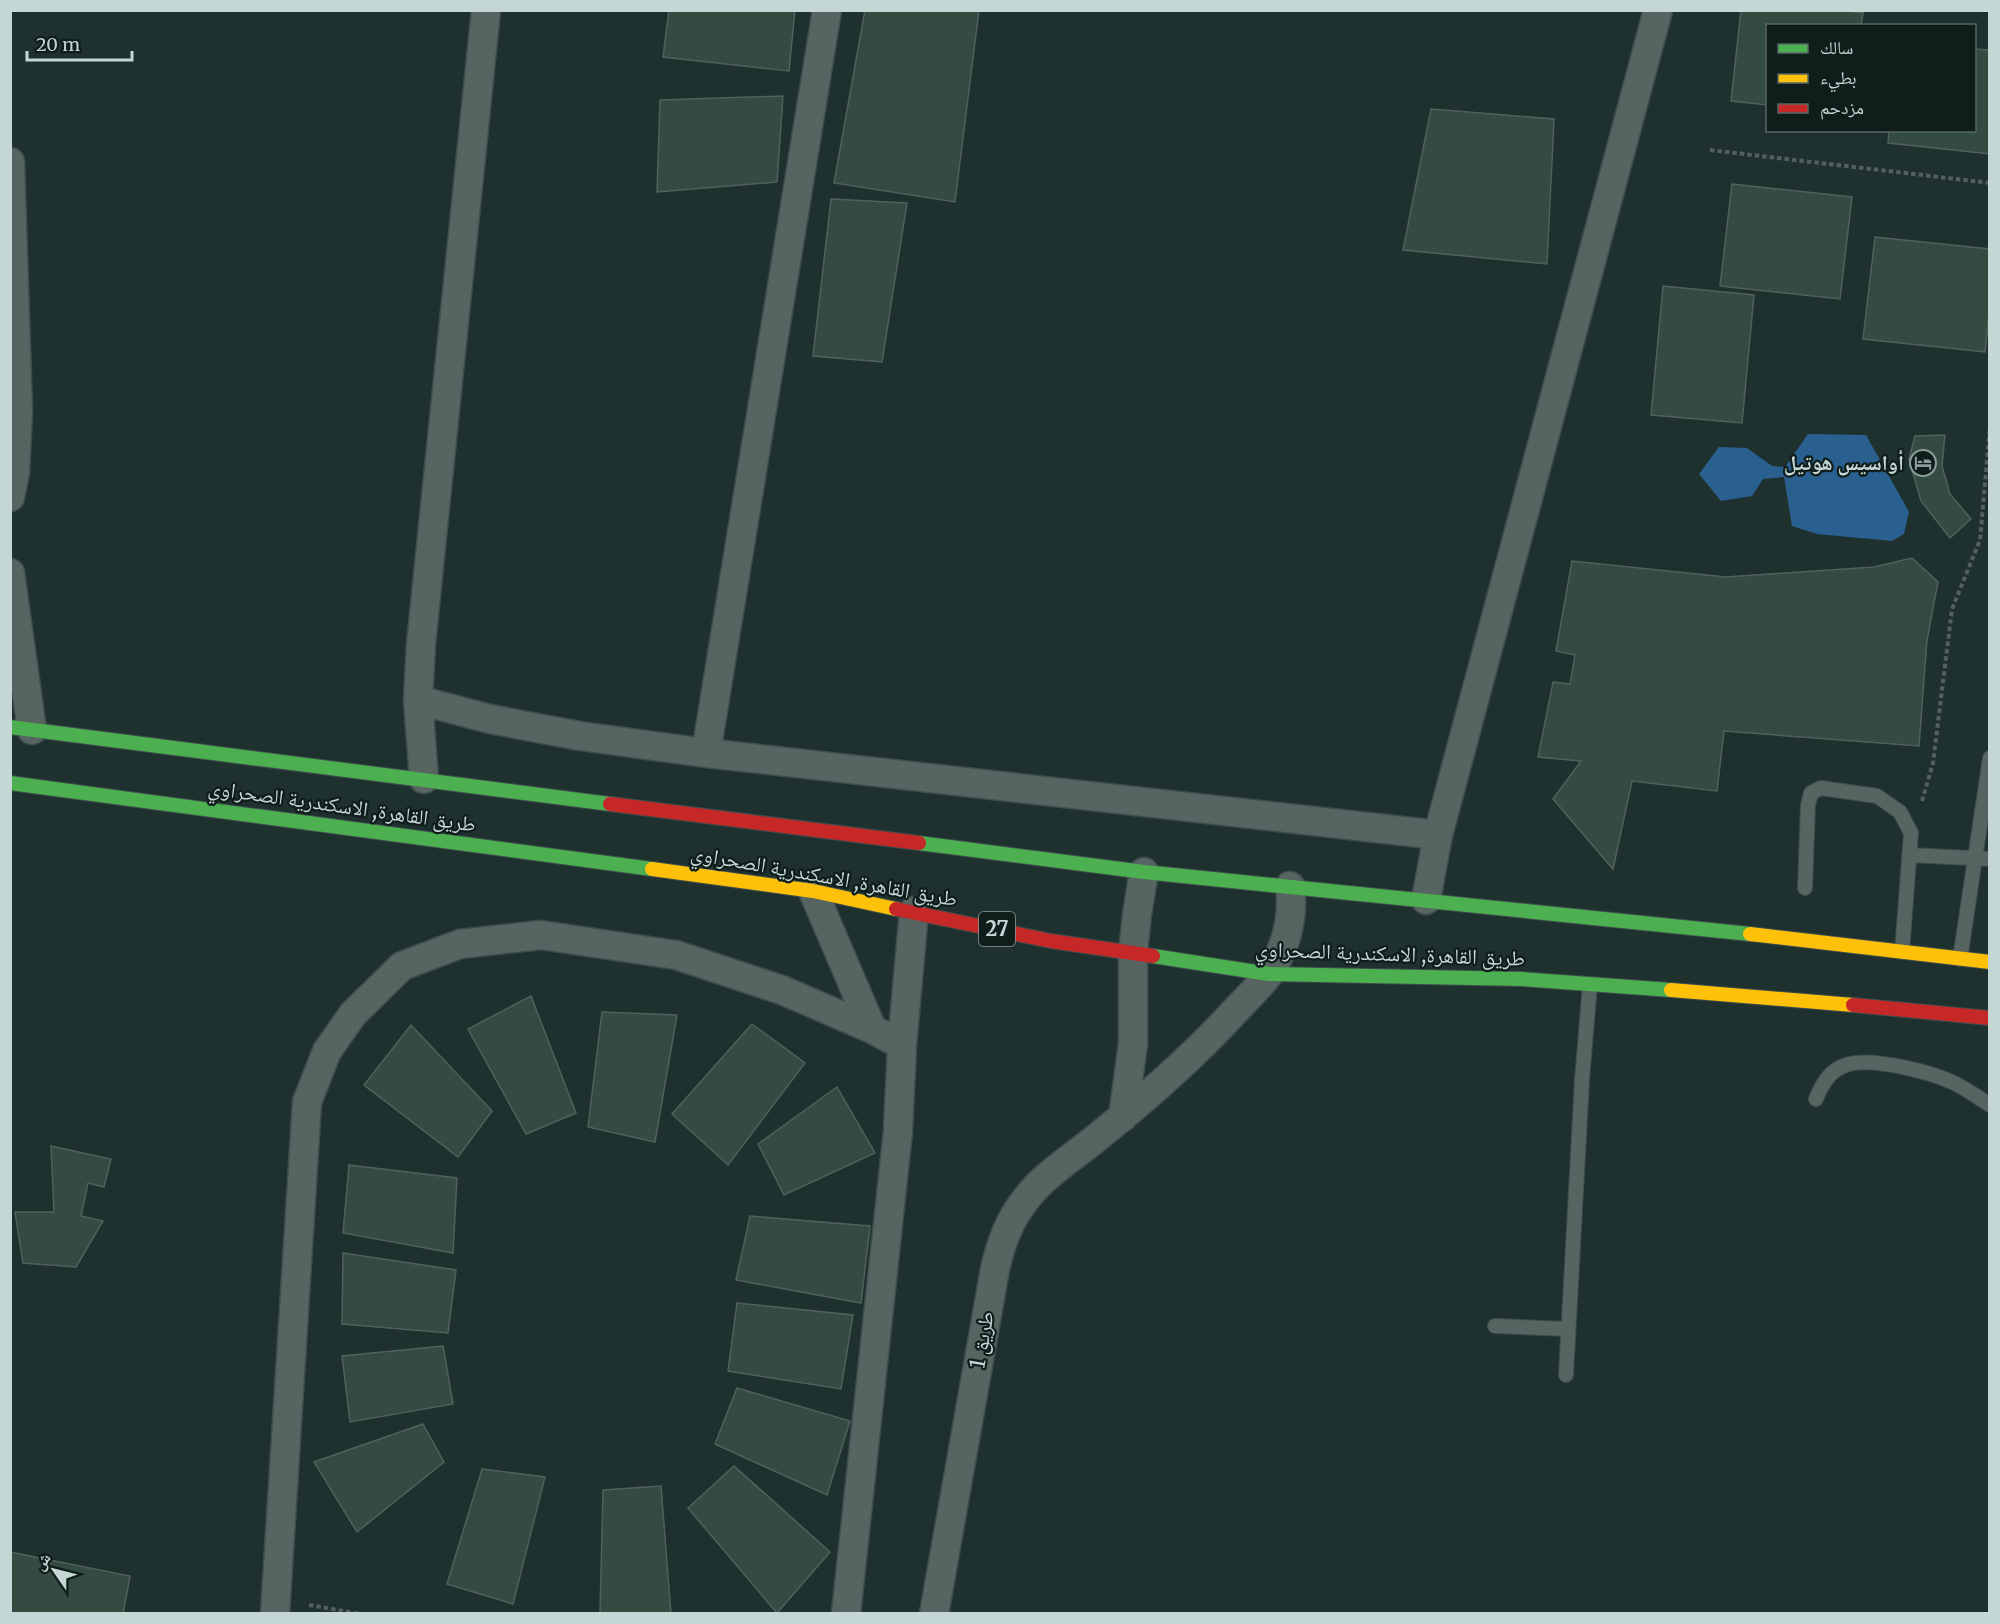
<svg xmlns="http://www.w3.org/2000/svg" width="2000" height="1624" font-family="Merriweather,'Noto Naskh Arabic',serif">
  <rect width="100%" height="100%" fill="#1e312f"/>
  <path fill="#2a608f" d="M1808,434L1866,435L1909,512L1904,534L1892,541L1817,534L1792,526L1784,477L1763,479L1752,496L1721,501L1699,474L1719,447L1747,448L1772,466L1785,467Z"/>
  <path fill="#344b42" stroke="#52605b" stroke-width="1.5" d="M669,10H795L789,71L663,57Z
    M865,10H979L955,202L834,183Z
    M1741,10H1841L1863,13L1861,26H1768V105L1731,101Z
    M1974,49L1990,50V154L1888,143L1889,130H1974Z
    M783,96L777,182L657,192L660,100Z
    M1431,109L1554,119L1547,264L1403,250Z
    M1732,184L1852,197L1840,299L1720,286Z
    M831,199L907,203L882,362L813,356Z
    M1875,237L1990,249V306L1985,352L1863,339Z
    M1663,286L1754,295L1742,423L1651,415Z
    M1945,435L1942,466L1950,494L1971,519L1950,538L1921,501L1909,459L1915,436Z
    M1912,558L1938,582L1927,640L1919,746L1724,731L1717,791L1632,781L1613,869L1553,799L1581,761L1538,757L1553,682L1570,684L1575,655L1556,651L1572,561L1726,577L1874,567Z
    M531,996L576,1113L526,1134L468,1029Z
    M602,1012L677,1015L655,1142L588,1127Z
    M752,1024L805,1063L728,1165L672,1114Z
    M411,1025L492,1111L458,1157L364,1085Z
    M837,1087L875,1153L784,1195L758,1144Z
    M51,1146L111,1159L104,1187L88,1183L81,1216L103,1221L76,1267L23,1263L15,1212H54Z
    M349,1165L457,1178L453,1253L343,1233Z
    M750,1216L870,1226L861,1303L736,1280Z
    M343,1253L456,1270L448,1333L342,1324Z
    M737,1303L853,1315L841,1389L728,1371Z
    M443,1346L453,1404L350,1422L342,1356Z
    M737,1388L850,1421L827,1495L715,1444Z
    M423,1424L444,1462L357,1532L314,1462Z
    M734,1466L830,1552L777,1613L688,1508Z
    M482,1469L545,1477L513,1604L447,1584Z
    M661,1486L671,1614H600L603,1490Z
    M10,1552L130,1576L123,1614H10Z"/>
  <g fill="none" stroke-linecap="round" stroke-linejoin="round">
    <defs>
      <path id="lane" d="M1909,855L1990,859
        M1805,888L1808,805L1811,793L1821,788L1877,796L1900,812L1911,833L1902,952
        M1960,959L1990,758
        M1816,1099C1822,1084 1830,1070 1846,1065C1871,1056 1935,1073 1958,1085C1969,1091 1979,1098 1990,1105
        M1495,1326L1568,1329
        M1566,1375L1582,1080L1590,984"/>
      <path id="street" d="M10,162L18,411L15,472L10,497
        M10,573L32,730
        M418,700L490,719L580,736L706,753L1438,835
        M706,753L827,10
        M424,779L418,700L421,644L486,10
        M813,891L872,1029
        M1426,900L1438,835L1658,10
        M1123,1117L1133,1044V952L1137,914L1144,872
        M275,1614L307,1102L327,1051L353,1014L402,966L460,944L541,935L676,955L782,990L872,1029L902,1045
        M846,1614L898,1131L902,1045L914,911
        M934,1614L995,1269C1001,1243 1009,1220 1026,1199C1044,1175 1072,1158 1095,1139C1145,1099 1193,1057 1236,1010C1247,998 1261,986 1270,972C1287,945 1294,918 1290,886"/>
      <path id="fast" d="M10,727L610,804
        M10,783L652,869
        M919,843L1144,872L1750,934
        M1153,956L1269,974L1522,979L1671,990"/>
      <path id="slow" d="M652,869L813,891L896,909
        M1750,934L1990,962
        M1671,990L1853,1005"/>
      <path id="jam" d="M610,804L919,843
        M896,909L1051,941L1153,956
        M1853,1005L1990,1018"/>
    </defs>
    <use href="#lane" stroke="#3d4d4b" stroke-width="16"/>
    <use href="#street" stroke="#3d4d4b" stroke-width="31"/>
    <use href="#fast" stroke="#3d4d4b" stroke-width="16"/>
    <use href="#slow" stroke="#3d4d4b" stroke-width="16"/>
    <use href="#jam" stroke="#3d4d4b" stroke-width="16"/>
    <path stroke="#54605f" stroke-width="4" stroke-dasharray="4.5 3" stroke-linecap="butt" d="M1710,150L1990,183
      M1922,801L1933,763L1952,609L1980,540L1990,426
      M309,1605L361,1614"/>
    <use href="#lane" stroke="#566462" stroke-width="14"/>
    <use href="#street" stroke="#566462" stroke-width="28"/>
    <use href="#fast" stroke="#4caf50" stroke-width="14"/>
    <use href="#slow" stroke="#ffc107" stroke-width="14"/>
    <use href="#jam" stroke="#c62828" stroke-width="14"/>
  </g>
  <defs>
    <symbol id="hotel-ring" viewBox="-11 -11 22 22"><circle r="9.5" fill="#0f1d1b" stroke="#8a9d9a" stroke-width="1.5"/><path d="M-6-4.5h1.5V1H6V5H4.5V3h-9V5H-6ZM-4 0a1.8 1.8 0 1 1 3.6 0ZM.5 0V-2.5h3Q6-2.5 6 0Z" fill="#8a9d9a"/></symbol>
  </defs>
  <g fill-rule="evenodd">
    <use href="#hotel-ring" x="1908" y="448" width="30" height="30"/>
  </g>
  <g text-anchor="middle" stroke-width="4.5" stroke-linejoin="round" paint-order="stroke">
    <rect fill="#0f1d1b" stroke="#8e9f9c" stroke-width="1.5" x="979" y="912" width="36" height="34" rx="4.5"/>
    <g font-size="20" font-weight="bold" fill="#c4d7d4">
      <text x="997" y="936">27</text>
    </g>
    <g font-size="21" font-weight="bold" fill="#c4d7d4" stroke="#0f1d1b" text-anchor="end">
      <text x="1904" y="470">أواسيس هوتيل</text>
    </g>
    <g font-size="21" fill="#c4d7d4" stroke="#0f1d1b">
      <text transform="translate(342 806) rotate(8)" y="7">طريق القاهرة, الاسكندرية الصحراوي</text>
      <text transform="translate(824 876) rotate(10)" y="7">طريق القاهرة, الاسكندرية الصحراوي</text>
      <text transform="translate(1390 954) rotate(2)" y="7">طريق القاهرة, الاسكندرية الصحراوي</text>
      <text transform="translate(982 1340) rotate(-80)" y="7">طريق 1</text>
    </g>
  </g>
  <rect width="2000" height="1624" fill="none" stroke="#c4d7d4" stroke-width="24"/>
  <rect x="1766" y="24" width="210" height="108" fill="#0f1d1b" stroke="#576765" stroke-width="1.5"/>
  <rect x="1778" y="44" width="30" height="9" fill="#4caf50" stroke="#576765" stroke-width="1.5"/>
  <text x="1820" y="54" font-size="18" fill="#c4d7d4">سالك</text>
  <rect x="1778" y="74" width="30" height="9" fill="#ffc107" stroke="#576765" stroke-width="1.5"/>
  <text x="1820" y="84" font-size="18" fill="#c4d7d4">بطيء</text>
  <rect x="1778" y="104" width="30" height="9" fill="#c62828" stroke="#576765" stroke-width="1.5"/>
  <text x="1820" y="114" font-size="18" fill="#c4d7d4">مزدحم</text>
  <g transform="translate(54 1570) rotate(305)" stroke="#0f1d1b" stroke-width="4.5" paint-order="stroke">
  <path d="M0-4.5L10 22L0 15L-10 22Z" fill="#c4d7d4"/>
  <text y="-9" font-size="16" font-weight="bold" text-anchor="middle" fill="#c4d7d4">ش</text>
  </g>
  <path d="M27 51v9h105v-9" fill="none" stroke="#c4d7d4" stroke-width="3"/>
  <text x="36" y="51" font-size="18" fill="#c4d7d4" stroke="#0f1d1b" stroke-width="4.5" paint-order="stroke">20 m</text>
</svg>
